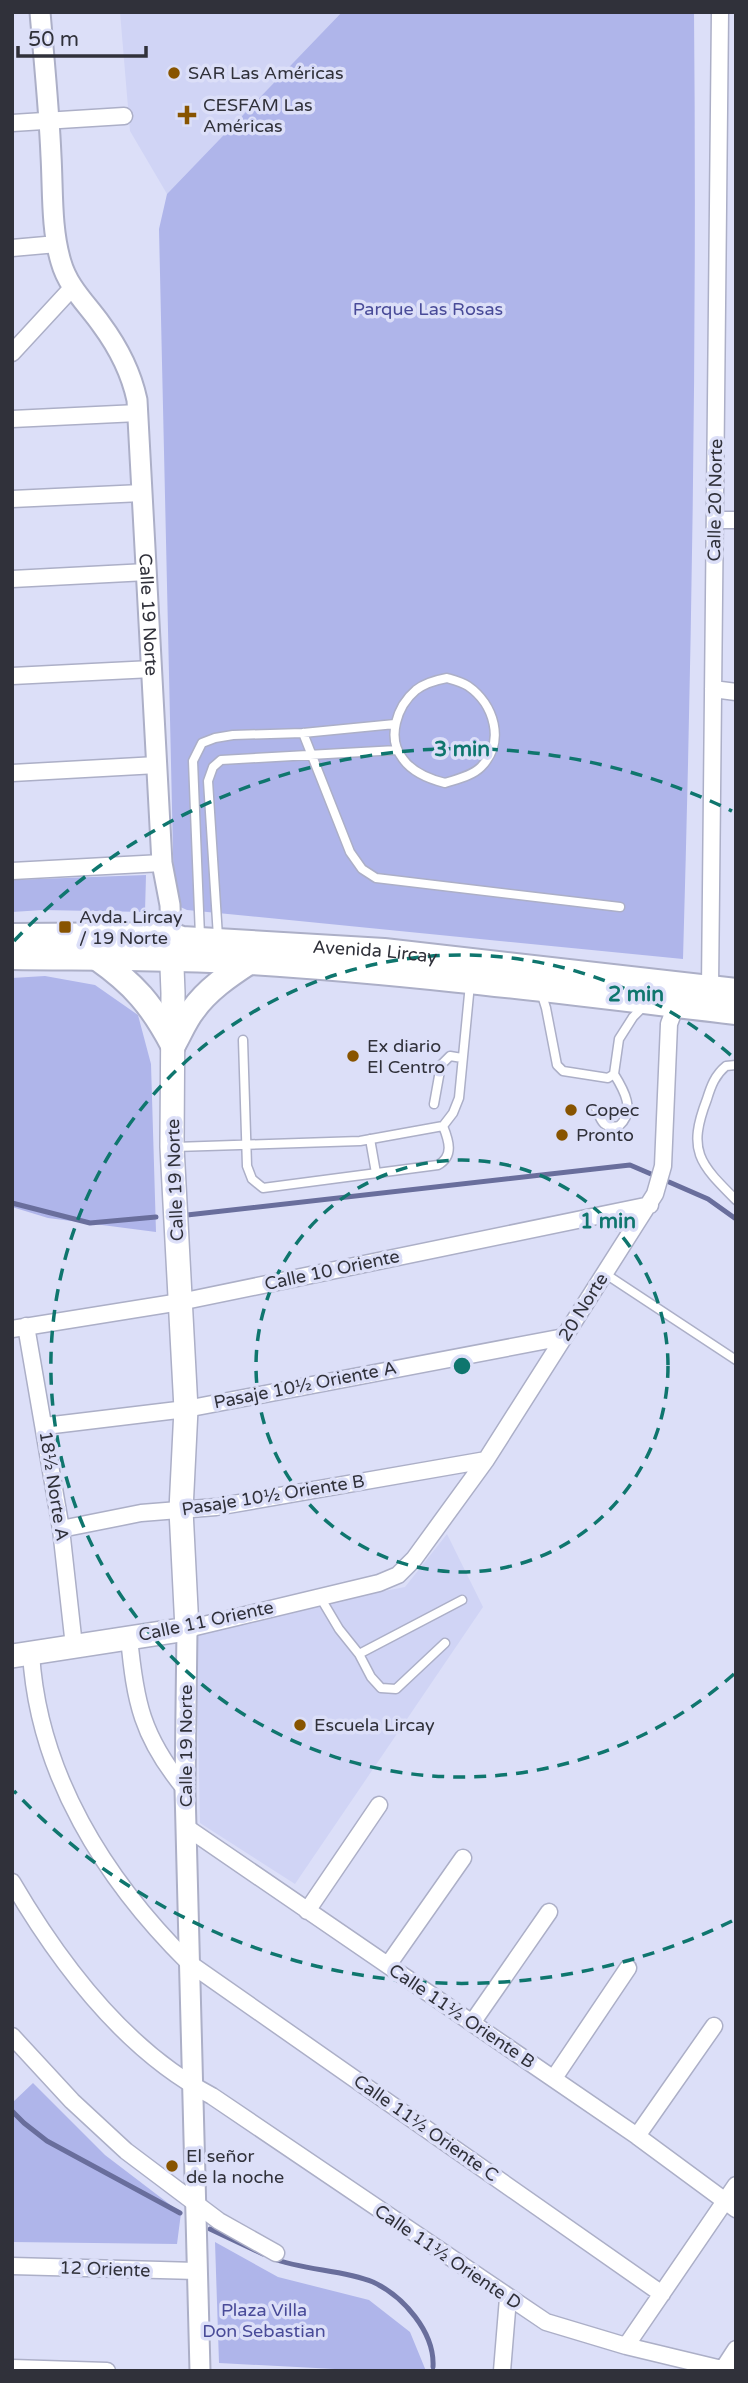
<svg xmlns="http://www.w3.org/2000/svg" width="748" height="2383" font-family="'Varela Round',sans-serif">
  <rect width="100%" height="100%" fill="#dcdff8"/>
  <path fill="#d0d4f5" d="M120,12H342L167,194L130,131Z
    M447,1534L483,1607L295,1884L200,1823L196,1627L405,1587Z"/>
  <path fill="#afb5ea" d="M342,12H694C697,328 692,643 683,959L187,910L176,905L174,897L159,229L167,194Z
    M146,875L145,912L43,910L12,912V880Z
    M45,976L95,985L138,1015L151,1064L156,1232L48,1218L12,1207V978Z
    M33,2083L105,2155L181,2213L177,2244L12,2242V2103Z
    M215,2242L278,2277L369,2300L410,2332L426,2371H373L219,2363Z"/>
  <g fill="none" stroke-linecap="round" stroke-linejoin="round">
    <path stroke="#696e9c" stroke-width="5" d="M669,1182L708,1199L736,1219
      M12,1203L90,1223L156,1217
      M187,1215L630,1165L651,1174
      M12,2111L24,2123L47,2141L180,2213
      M210,2229L263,2254
      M272,2258C304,2271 341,2269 373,2282C403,2296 435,2332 433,2367"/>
    <defs>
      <path id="service" d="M447,678C454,680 462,682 468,686C494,704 506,742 481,767C472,776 457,779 445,783C429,779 413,773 403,759C386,738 397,706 416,690C425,683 436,680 447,678Z
        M303,733L350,852L362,869L376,878L620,907
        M200,936L193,761L202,743L215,738L233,735L303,733L395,724
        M218,937L208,781L213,767L221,760L397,750
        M541,992L546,1008L557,1065L563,1071L608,1078L614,1074L619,1039L633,1017L645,1005
        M243,1040L247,1166L252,1179L263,1188L438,1165C454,1156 449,1141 443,1126L453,1113L459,1098L470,984
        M736,1065L726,1066C715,1075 711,1086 707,1099C687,1151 699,1163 736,1200
        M434,1104L441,1065L450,1056L462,1058
        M596,1108C601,1121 603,1129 619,1126C636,1111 624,1090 614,1074
        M370,1139L376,1173
        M175,1147L360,1141L443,1126
        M604,1273L736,1360
        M320,1597L339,1629L359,1654L462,1600
        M359,1654L371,1677L381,1688L396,1689L445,1643"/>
      <path id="minor" d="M12,123L124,116
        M12,248L57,244
        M12,353L72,288
        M12,419L138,413
        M12,499L142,493
        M715,520H736
        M12,579L147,572
        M12,676L152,669
        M713,689L736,692
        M12,773L157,765
        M12,871L162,863
        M710,988L720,12
        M26,1326L61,1529L74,1646
        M12,1329L180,1302L650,1205
        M45,1426L186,1409L564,1337
        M61,1529L141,1513L216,1507L486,1460
        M187,1629L379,1583L398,1575L414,1559L486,1460L655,1194L663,1166L669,1024L676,1005
        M129,1637C135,1702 142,1737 185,1789
        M31,1653C38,1774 105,1880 189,1963L662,2294
        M186,1827L637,2136L736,2209
        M12,1882C60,1964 127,2052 212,2096L546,2322L626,2346L730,2371
        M307,1911L379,1805
        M388,1965L463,1858
        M472,2023L549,1912
        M12,2036L72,2101L126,2151L219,2221L276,2253
        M554,2078L628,1968
        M637,2136L714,2026
        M12,2266L197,2271
        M626,2346L736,2185
        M12,2368L107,2371
        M723,2369L736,2349
        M502,2371L508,2298"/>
      <g id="tertiary">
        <path id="s1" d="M40,12C44,60 49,108 51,156C53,190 51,229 61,262C68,287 86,303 101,324C118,347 131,372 137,400L162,863L170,905L171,935"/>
        <path d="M187,1629L185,1789L200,2371"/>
      </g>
      <path id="secondary" d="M12,1656L187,1629L181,1510L186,1409L172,1147L173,993L171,941"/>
      <g id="primary">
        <path id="s2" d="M12,936L171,935L182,939L384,951L736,991"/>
        <path d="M12,957C92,958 171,957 251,962C413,972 574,993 736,1012"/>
        <path d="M97,958C134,984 152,1005 173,1045"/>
        <path d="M173,1045C180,1033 185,1020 193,1010C207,990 229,975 249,962"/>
      </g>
    </defs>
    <use href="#service" stroke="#acafc7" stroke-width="11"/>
    <use href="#minor" stroke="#acafc7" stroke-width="19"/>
    <use href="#tertiary" stroke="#acafc7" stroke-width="23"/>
    <use href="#secondary" stroke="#acafc7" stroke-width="26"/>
    <use href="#primary" stroke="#acafc7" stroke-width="28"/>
    <use href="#service" stroke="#fff" stroke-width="8"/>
    <use href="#minor" stroke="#fff" stroke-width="16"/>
    <use href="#tertiary" stroke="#fff" stroke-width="19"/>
    <use href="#secondary" stroke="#fff" stroke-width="23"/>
    <use href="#primary" stroke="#fff" stroke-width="24"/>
  </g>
  <g fill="none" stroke="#0f766e" stroke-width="3.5" stroke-dasharray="12 9">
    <circle cx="462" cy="1366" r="206"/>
    <path d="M734 1674A411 411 0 1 1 734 1058"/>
    <path d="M732 1921A617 617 0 0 1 14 1791M14 941A617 617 0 0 1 732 811"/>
  </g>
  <g fill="#885400" stroke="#dcdff8" stroke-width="2.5">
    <circle cx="174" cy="73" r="7"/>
    <path d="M183.5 104.5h7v7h7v7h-7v7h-7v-7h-7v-7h7z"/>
    <rect x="58" y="920" width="14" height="14" rx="3.5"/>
    <circle cx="353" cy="1056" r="7"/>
    <circle cx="571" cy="1110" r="7"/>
    <circle cx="562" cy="1135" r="7"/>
    <circle cx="300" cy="1725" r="7"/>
    <circle cx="172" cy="2166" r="7"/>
  </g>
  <g text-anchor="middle" stroke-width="7" stroke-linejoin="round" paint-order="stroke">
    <g font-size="18" fill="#30313a" stroke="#dcdff8" text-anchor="start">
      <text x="188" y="79">SAR Las Américas</text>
      <text x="203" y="111">CESFAM Las<tspan x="203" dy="21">Américas</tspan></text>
      <text x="79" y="923">Avda. Lircay<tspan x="79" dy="21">/ 19 Norte</tspan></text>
      <text x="367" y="1052">Ex diario<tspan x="367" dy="21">El Centro</tspan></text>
      <text x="585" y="1116">Copec</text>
      <text x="576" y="1141">Pronto</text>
      <text x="314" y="1731">Escuela Lircay</text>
      <text x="186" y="2162">El señor<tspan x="186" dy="21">de la noche</tspan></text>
    </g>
    <g font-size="18" fill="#494b98" stroke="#dcdff8">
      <text x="428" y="315">Parque Las Rosas</text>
      <text x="264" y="2316">Plaza Villa<tspan x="264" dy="21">Don Sebastian</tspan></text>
    </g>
    <g font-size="18" fill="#30313a" stroke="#dcdff8">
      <text transform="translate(715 500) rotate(-89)" y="6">Calle 20 Norte</text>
      <text dy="6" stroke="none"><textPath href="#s1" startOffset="625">Calle 19 Norte</textPath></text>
      <text dy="6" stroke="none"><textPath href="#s2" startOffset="364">Avenida Lircay</textPath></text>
      <text transform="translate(175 1180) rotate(-92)" y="6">Calle 19 Norte</text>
      <text transform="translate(332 1270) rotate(-12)" y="6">Calle 10 Oriente</text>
      <text transform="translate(583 1307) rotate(-58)" y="6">20 Norte</text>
      <text transform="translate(305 1385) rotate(-11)" y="6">Pasaje 10½ Oriente A</text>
      <text transform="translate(54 1486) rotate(81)" y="6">18½ Norte A</text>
      <text transform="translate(273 1495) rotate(-9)" y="6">Pasaje 10½ Oriente B</text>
      <text transform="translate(206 1621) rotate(-12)" y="6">Calle 11 Oriente</text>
      <text transform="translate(186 1746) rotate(-90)" y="6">Calle 19 Norte</text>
      <text transform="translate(462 2016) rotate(34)" y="6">Calle 11½ Oriente B</text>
      <text transform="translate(426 2128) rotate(35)" y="6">Calle 11½ Oriente C</text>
      <text transform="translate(448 2257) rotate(34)" y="6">Calle 11½ Oriente D</text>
      <text transform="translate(105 2269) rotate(2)" y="6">12 Oriente</text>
    </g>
  </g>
  <circle cx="462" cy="1366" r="10" fill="#0f766e" stroke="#dcdff8" stroke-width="3.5"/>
  <g font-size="21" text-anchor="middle" font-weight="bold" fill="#0f766e" stroke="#dcdff8" stroke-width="7" stroke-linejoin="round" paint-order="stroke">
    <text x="462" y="756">3 min</text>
    <text x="636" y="1001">2 min</text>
    <text x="608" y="1228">1 min</text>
  </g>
  <rect width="748" height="2383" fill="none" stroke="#30313a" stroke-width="28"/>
  <path d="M18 46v10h128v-10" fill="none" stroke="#30313a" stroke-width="3.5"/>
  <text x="28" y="46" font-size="21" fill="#30313a" stroke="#dcdff8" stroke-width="5" paint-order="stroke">50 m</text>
</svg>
